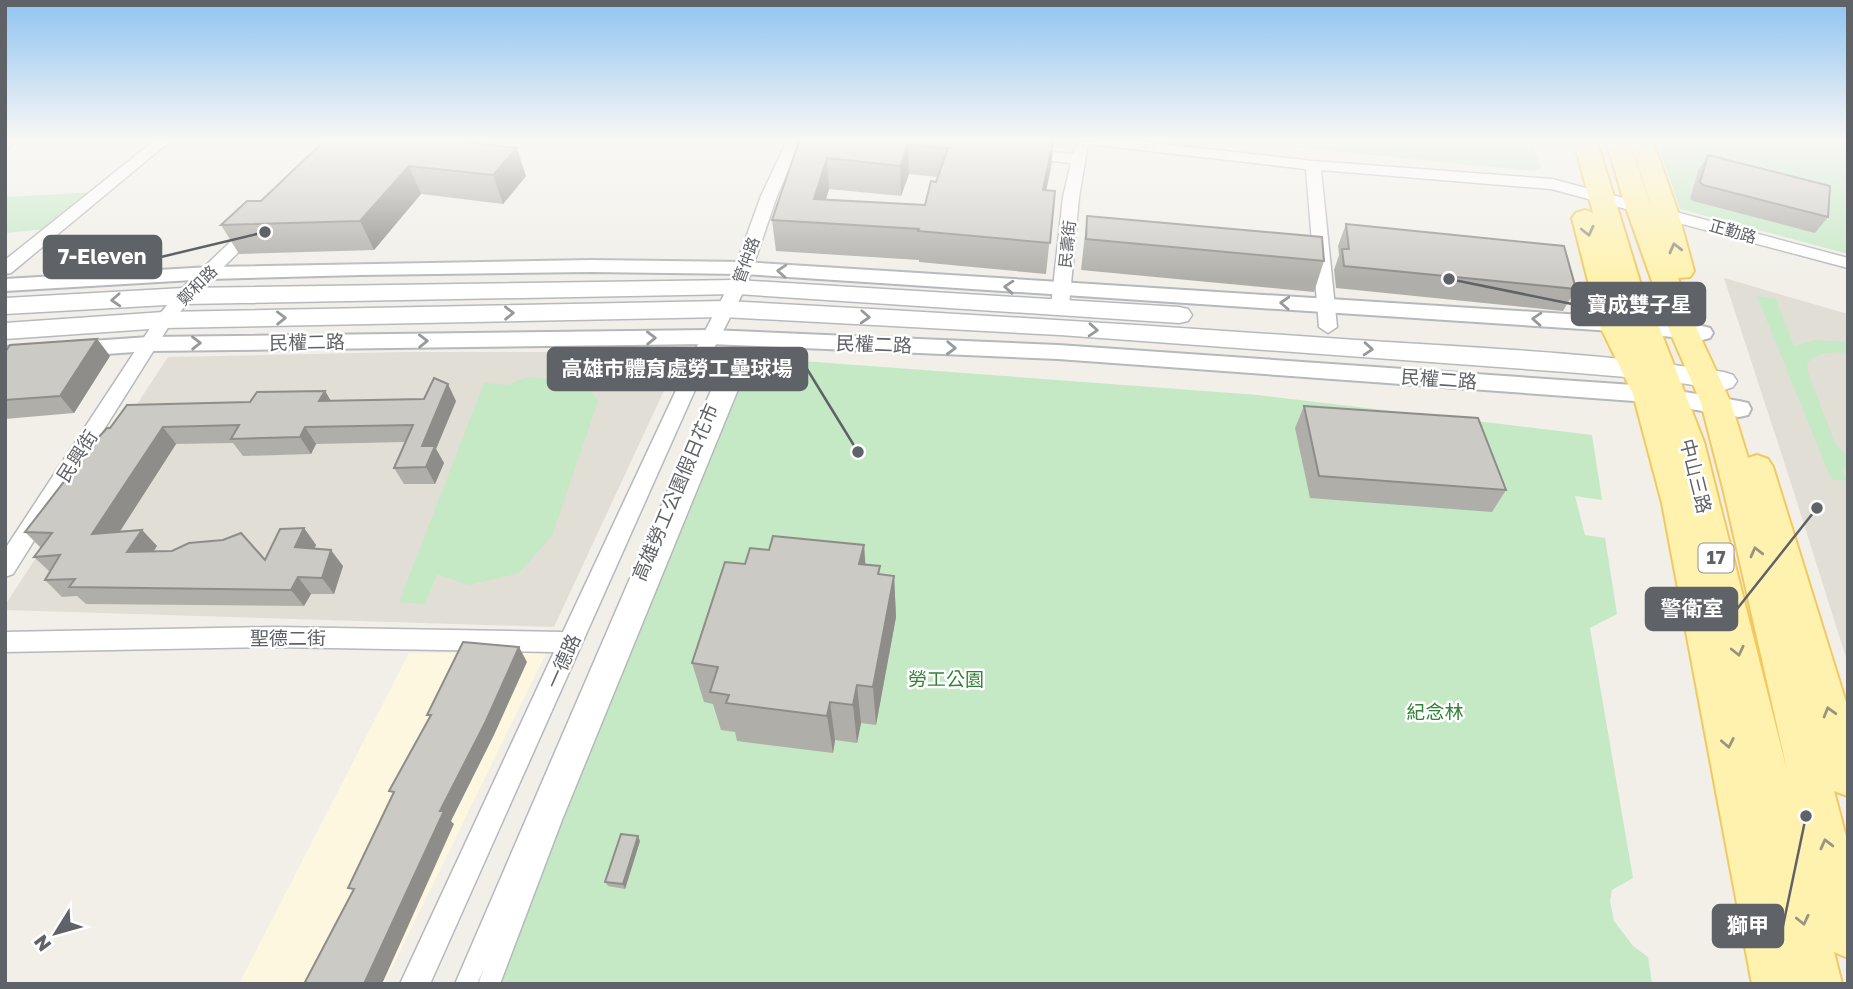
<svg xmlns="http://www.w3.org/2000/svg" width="1853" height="989" font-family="'Golos Text','Noto Sans TC',sans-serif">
  <rect width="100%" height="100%" fill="#f1efe8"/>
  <path fill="#fef7e0" d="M409,653H546L384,984H239Z"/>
  <path fill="#e1ded6" d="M1724,278L1848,314V664L1790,480Z
    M404,352H682L554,627L5,610V605L168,357Z"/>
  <path fill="#c5e8c5" d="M1230,141H1532L1541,168L1534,171Z
    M1657,141L1848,143V254L1680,209Z
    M99,192L54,228L5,233V197Z
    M1757,296L1776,299L1794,346L1815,340L1848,342V353C1833,352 1819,352 1807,363L1808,372L1835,443L1848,457V471L1841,467L1848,481L1831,479Z
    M750,357L1258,395L1592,435L1602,500L1575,496L1585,535L1605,538L1617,614L1590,628L1633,878L1612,890L1610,901L1614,921L1633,946L1648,957L1652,984H483Z
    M527,377L585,382L598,401L552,536L519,573L469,585L437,574L425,604L399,602L484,383L508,385Z"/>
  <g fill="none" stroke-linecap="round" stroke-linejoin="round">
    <defs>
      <path id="pedestrian" d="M732,353L748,357L750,360L562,820L500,984H478L484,969L477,984H455L725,358Z"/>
      <path id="minor" d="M5,141H17L5,150Z
        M154,141H170L11,273L5,274V260Z
        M787,141H801L777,196L746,287L711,354L430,984H400L554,652L276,647L5,652V632L276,627L563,632L693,354L728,287L761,196Z
        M1136,141L1313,161L1552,179L1848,258V268L1551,189L1321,170L1337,327L1328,333L1319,327L1306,169L1088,144L1079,197L1069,306L1066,310H1054L1051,306L1063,197L1071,163L1026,158L1019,154L1026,150L1073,154L1077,143L1082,142Z
        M255,222L263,227L261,230L190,300L171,323L13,574L5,577V549L158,316L178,292L249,224Z"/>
      <path id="tertiary" d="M591,260L744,262L1613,317L1702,326L1710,328L1713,333L1710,338L1702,340L1613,331L744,274L591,272L360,275L210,279L5,291V279L210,267Z
        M710,330L1058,345L1648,386L1739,401L1748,403L1751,409L1748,415L1739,417L1648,402L1058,359L710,344L149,351L5,361V347L149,337Z"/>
      <path id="secondary" d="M737,280L1179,307L1188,309L1192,315L1188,321L1179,323L737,294L184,304L5,314V298L184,288Z
        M724,301C935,312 1145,325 1356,340C1479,348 1602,353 1724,372L1733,375L1737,381L1733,387L1724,390L1662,380L1566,372L1060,335L724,317L164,328L5,339V323L164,312Z"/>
      <path id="primary" d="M1574,141H1597L1645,298L1659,327L1704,442L1788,774L1724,492L1701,403L1670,332L1625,205L1606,141H1629L1656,222L1630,141H1653L1678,212L1694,271L1690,277L1678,278L1698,332L1731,403L1748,458L1757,455L1768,459L1773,467L1848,709V796L1834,791L1848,844V958L1834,952L1842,984H1752L1662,503L1633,394L1599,324L1572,218L1576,213L1585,210L1593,213Z"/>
    </defs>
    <use href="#pedestrian" stroke="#b5b8bc" stroke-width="3"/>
    <use href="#minor" stroke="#b5b8bc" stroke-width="3"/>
    <use href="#tertiary" stroke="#b5b8bc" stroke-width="4"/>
    <use href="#secondary" stroke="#b6babf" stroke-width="3"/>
    <use href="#primary" stroke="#f2c960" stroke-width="4"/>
    <use href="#pedestrian" fill="#fff" fill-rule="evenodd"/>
    <use href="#minor" fill="#fff" fill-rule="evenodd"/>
    <use href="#tertiary" fill="#fff" fill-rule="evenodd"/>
    <use href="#secondary" fill="#fff" fill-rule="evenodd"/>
    <use href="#primary" fill="#fff2af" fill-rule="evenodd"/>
  </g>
  <path fill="#afaea9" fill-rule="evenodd" d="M324,141H463L462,142L526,176L503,204L421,194L374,250L239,254L221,225L261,201Z
    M799,141H1054L1051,167L1046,191H1055L1046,274L919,262V260L776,251L772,220ZM909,174L938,177L925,205L826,199L829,189L901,196Z
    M1708,155L1828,217L1815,233L1693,201L1690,199L1698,171Z
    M1087,216L1324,261L1314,292L1081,270Z
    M1346,224L1576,289L1563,311L1336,288L1334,270L1339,255L1338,246Z
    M97,339L110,356L74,413L5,419V352Z
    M325,391L331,401H456L436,449L444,463L435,484H404L394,468L405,442L316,444L311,454L243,456L233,443L176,444L120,531L142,530L157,546L153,552L265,560L304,528L316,545L314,549L343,566L334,594H311L304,606L86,604L77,596L62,597L45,580L50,572L34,557L41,548L25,532L110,428L250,402Z
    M1304,406L1506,490L1492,512L1310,498L1295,428Z
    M864,545L865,564L880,575L894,576L896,617L876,725L861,723L857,743L835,740L833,753L737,741L735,732L721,730L713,704L704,702L692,663L745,564Z
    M640,841L625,889L608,886L605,882Z"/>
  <path fill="#8f8d8a" d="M1054,141L1051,167L1040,221L1043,190Z
    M908,144L909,174L901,196L900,166Z
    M517,148L526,176L503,204L493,175Z
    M827,158L829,189L819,223L814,199Z
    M409,166L421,194L374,250L360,221Z
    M97,339L110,356L74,413L60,396Z
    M448,384L456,401L436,449L444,463L435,484L426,467L422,446Z
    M325,391L335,408L319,401Z
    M163,427L176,444L108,550L92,534Z
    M305,427L316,444L311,454L300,437Z
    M304,528L316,545L308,564L295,547Z
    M142,530L157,546L142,568L127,552Z
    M864,545L867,586L859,564Z
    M331,550L343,566L334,594L322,578Z
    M894,576L896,617L876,725L873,687Z
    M298,577L311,594L304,606L291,590Z
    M519,647L527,662L494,735L451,821L454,824L382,984H364L440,811Z
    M857,685L861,723L857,743L853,705Z
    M830,702L835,740L833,753L827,716Z
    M638,836L640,841L625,889L623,884Z"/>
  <path fill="#cccac5" stroke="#8f8d8a" stroke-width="2" fill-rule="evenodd" d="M324,141H455L517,148L493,175L409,166L360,221L221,225L247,201H261Z
    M799,141H1053L1043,190L1055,191L1050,243L918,231L919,229L772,220ZM908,144L948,148L936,182L931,181L925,205L814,199L827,158L900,166Z
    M1708,155L1830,186L1828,217L1703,185L1700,182Z
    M1087,216L1322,237L1324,261L1086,239Z
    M1346,224L1564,246L1576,289L1344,266L1342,249H1349Z
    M97,339L60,396L5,400V352L10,345Z
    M434,378L448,384L422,446H435L426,467L394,468L413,425L305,427L300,437L231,439L239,425L163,427L92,534L142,530L127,552L172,551L189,543L223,540L241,533L265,560L280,529L304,528L295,547L331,550L322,578L298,577L291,590L69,587L75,579L45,580L60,555L34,557L52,533L25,532L97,439L107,428H110L127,405L250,402L257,392L325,391L319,401L424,399Z
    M1304,406L1478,418L1506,490L1319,476Z
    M773,536L864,545L859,564L880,566L878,574L894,576L873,687L857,685L853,705L830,702L827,716L726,703L729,695L710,692L718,667L692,663L725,562L745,564L750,548L769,550Z
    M463,642L519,647L486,721L440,811H444L364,984H304L354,889L348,888L394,792L389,791L431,715H427Z
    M621,834L638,836L623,884L605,882Z"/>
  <defs><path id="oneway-chevron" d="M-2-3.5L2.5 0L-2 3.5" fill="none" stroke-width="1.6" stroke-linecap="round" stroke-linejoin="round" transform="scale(1.75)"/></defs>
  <g stroke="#979581">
    <use href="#oneway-chevron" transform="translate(1588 231) rotate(77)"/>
    <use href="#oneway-chevron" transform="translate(1675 248) rotate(-104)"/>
    <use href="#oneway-chevron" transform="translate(1756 552) rotate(-104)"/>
    <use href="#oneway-chevron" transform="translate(1738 651) rotate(77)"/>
    <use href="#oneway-chevron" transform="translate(1829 712) rotate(-106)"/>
    <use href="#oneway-chevron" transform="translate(1728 743) rotate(79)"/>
    <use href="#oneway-chevron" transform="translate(1826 844) rotate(-104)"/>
    <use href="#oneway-chevron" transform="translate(1803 920) rotate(77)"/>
  </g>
  <g stroke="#979a9d">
    <use href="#oneway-chevron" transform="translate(782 271) rotate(-176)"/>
    <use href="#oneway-chevron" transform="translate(1009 287) rotate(-176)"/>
    <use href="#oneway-chevron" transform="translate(116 300) rotate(177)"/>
    <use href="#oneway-chevron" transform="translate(1285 303) rotate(-177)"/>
    <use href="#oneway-chevron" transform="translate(509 313) rotate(-1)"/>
    <use href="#oneway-chevron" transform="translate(865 317) rotate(3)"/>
    <use href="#oneway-chevron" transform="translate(281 318) rotate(-1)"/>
    <use href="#oneway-chevron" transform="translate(1537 319) rotate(-176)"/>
    <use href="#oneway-chevron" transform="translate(1093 330) rotate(4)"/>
    <use href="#oneway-chevron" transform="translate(651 338) rotate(-1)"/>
    <use href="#oneway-chevron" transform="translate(423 341) rotate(-1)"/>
    <use href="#oneway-chevron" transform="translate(196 343) rotate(-1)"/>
    <use href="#oneway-chevron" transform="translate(951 348) rotate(2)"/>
    <use href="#oneway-chevron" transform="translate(1368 349) rotate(4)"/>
  </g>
  <linearGradient id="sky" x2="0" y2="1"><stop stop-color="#8fc3f1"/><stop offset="0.5" stop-color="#f9f8f5"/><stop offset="1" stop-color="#f9f8f5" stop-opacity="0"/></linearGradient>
  <rect width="1853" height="280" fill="url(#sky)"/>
  <g text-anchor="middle" stroke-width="5" stroke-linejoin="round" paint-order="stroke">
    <g font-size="16" fill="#5f6368" stroke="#fff">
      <text transform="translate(1733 231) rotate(16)" y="6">正勤路</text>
      <text transform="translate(1067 244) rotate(-84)" y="6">民壽街</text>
      <text transform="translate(746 260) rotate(-70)" y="6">管仲路</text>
      <text transform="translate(197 285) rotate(-45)" y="6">鄭和路</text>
    </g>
    <rect fill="#fff" stroke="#8f9295" stroke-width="2" x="1698.5" y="543.5" width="35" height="29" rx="5"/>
    <g font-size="18" font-weight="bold" fill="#5f6368">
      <text x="1716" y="564">17</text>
    </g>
    <g font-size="19" fill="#5f6368" stroke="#fff">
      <text transform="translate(307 342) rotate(-1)" y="7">民權二路</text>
      <text transform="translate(874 344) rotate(2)" y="7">民權二路</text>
      <text transform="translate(1439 379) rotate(4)" y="7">民權二路</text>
      <text transform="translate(77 456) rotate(-57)" y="7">民興街</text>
      <text transform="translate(1696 476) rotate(76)" y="7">中山三路</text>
      <text transform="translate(675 492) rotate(-67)" y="7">高雄勞工公園假日花市</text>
      <text x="288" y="645">聖德二街</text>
      <text transform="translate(563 661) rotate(-66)" y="7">一德路</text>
    </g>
    <g font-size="19" fill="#348238" stroke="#fff">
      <text x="946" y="686">勞工公園</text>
      <text x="1435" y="719">紀念林</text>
    </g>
  </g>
  <path fill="none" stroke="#5f6368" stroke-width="2.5" d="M265 232L161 257M1449 279L1572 304M858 452L807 369M1817 508L1737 609M1806 816L1783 926"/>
  <g fill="#5f6368" stroke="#fff" stroke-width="2.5">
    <circle cx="265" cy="232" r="7"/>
    <circle cx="1449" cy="279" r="7"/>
    <circle cx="858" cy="452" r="7"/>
    <circle cx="1817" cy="508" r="7"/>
    <circle cx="1806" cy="816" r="7"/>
  </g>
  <g fill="#5f6368" stroke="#5f6368" stroke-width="2.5">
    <rect x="44" y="236" width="117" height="42" rx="7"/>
    <rect x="1572" y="283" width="133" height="42" rx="7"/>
    <rect x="548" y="348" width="259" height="42" rx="7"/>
    <rect x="1646" y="588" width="91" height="42" rx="7"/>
    <rect x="1713" y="905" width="70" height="42" rx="7"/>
  </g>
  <g font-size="21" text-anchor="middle" font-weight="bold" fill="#fff">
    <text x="102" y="264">7-Eleven</text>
    <text x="1639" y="312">寶成雙子星</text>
    <text x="677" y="376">高雄市體育處勞工壘球場</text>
    <text x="1692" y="616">警衛室</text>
    <text x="1748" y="933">獅甲</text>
  </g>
  <rect width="1853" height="989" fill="none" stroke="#5f6368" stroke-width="14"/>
  <g transform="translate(56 933) rotate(233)" stroke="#ffffff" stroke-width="5" paint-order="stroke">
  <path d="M0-5L12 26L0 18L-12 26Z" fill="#5f6368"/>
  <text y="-10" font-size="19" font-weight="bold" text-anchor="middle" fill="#5f6368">N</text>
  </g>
</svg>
